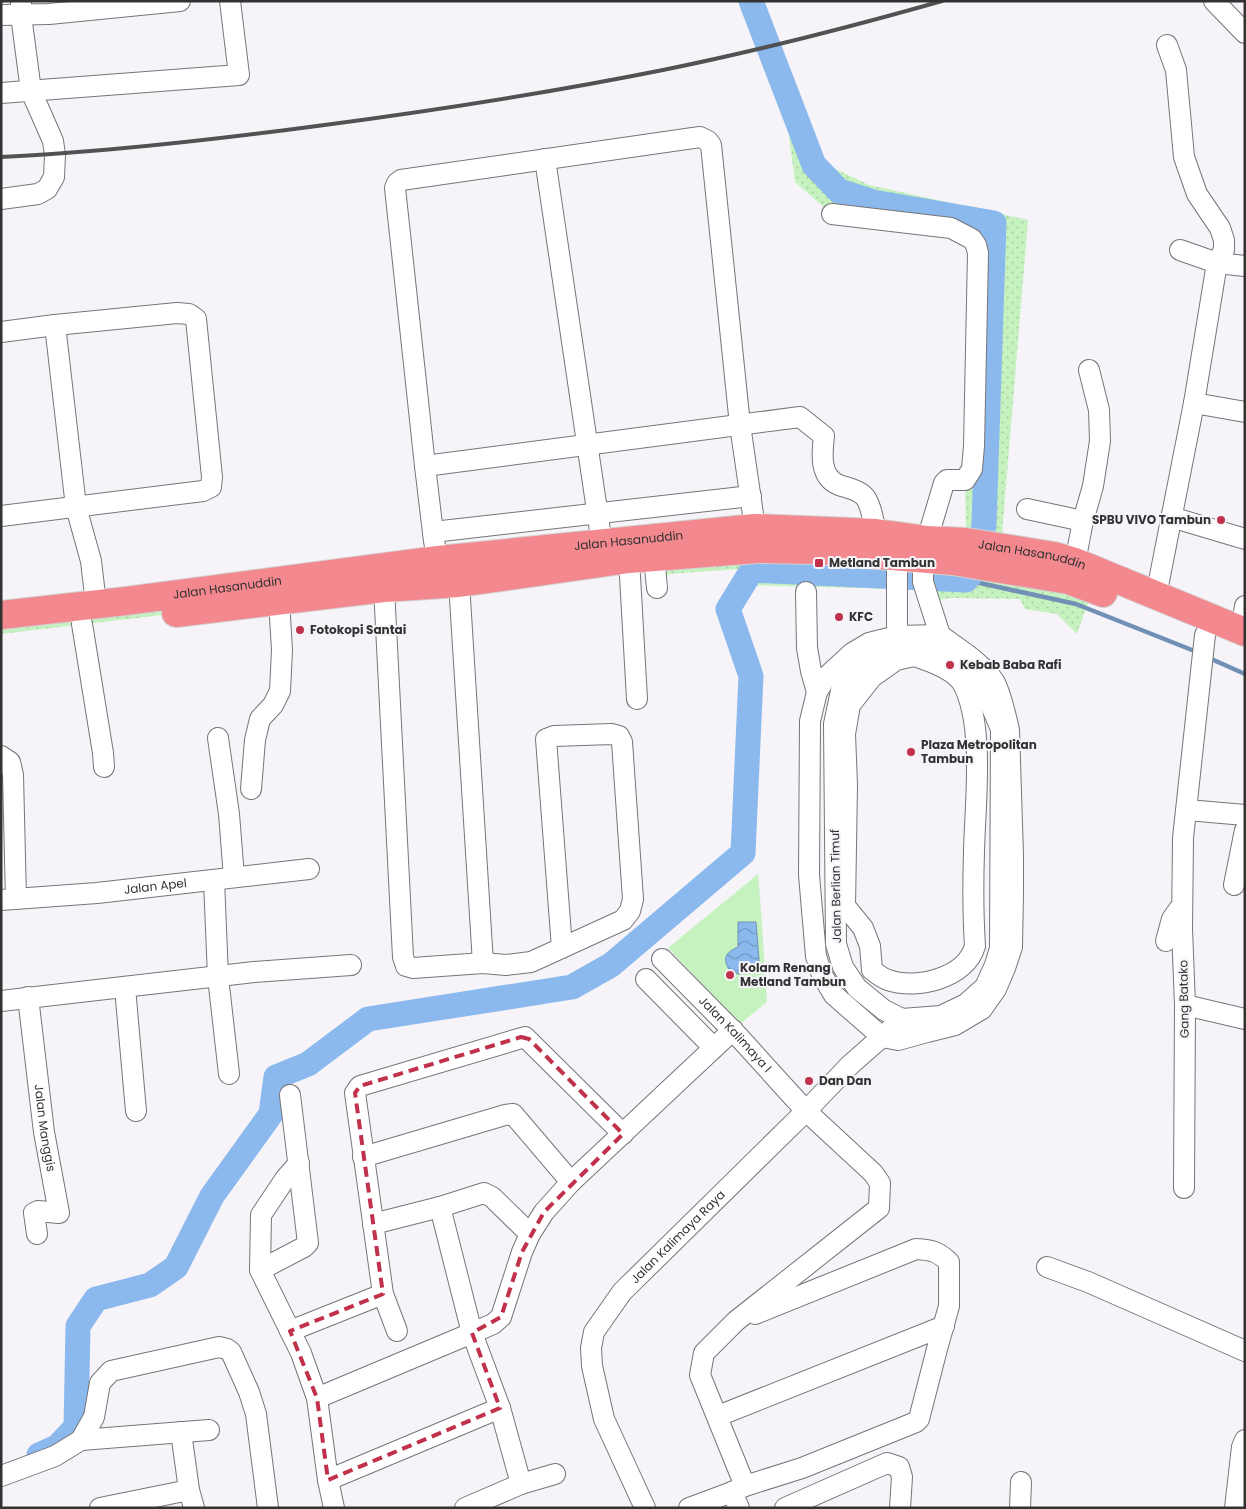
<svg xmlns="http://www.w3.org/2000/svg" width="1246" height="1509" font-family="Poppins,sans-serif">
  <defs>
    <pattern id="grass-dots" width="8" height="8" patternUnits="userSpaceOnUse" patternTransform="scale(1.25)"><rect width="8" height="8" fill="#c5f2bf"/><path d="M2 2h.1M6 6h.1" fill="none" stroke="#aad0a5" stroke-width="1.8" stroke-linecap="round"/></pattern>
    <pattern id="water-waves" width="16" height="10" patternUnits="userSpaceOnUse" patternTransform="scale(1.25)"><rect width="16" height="10" fill="#8bb9ee"/><path d="M0 5q4-4 8 0t8 0" fill="none" stroke="#7297c1"/></pattern>
  </defs>
  <rect width="100%" height="100%" fill="#f6f4f8"/>
  <path fill="url(#grass-dots)" d="M779,44L825,164L869,185L1028,220L1001,547L966,542L965,480L972,239L832,214L795,182L787,121L762,49Z
    M876,533L897,589L743,585L739,569L669,574L657,588L654,557L1,634V615Z
    M926,558L1093,589L1077,634L1057,614L1025,609L1020,599L952,598L929,601Z"/>
  <path fill="#c5f2bf" d="M758,874L761,910L767,1002L740,1024L668,948Z"/>
  <path fill="url(#water-waves)" stroke="#7090b6" d="M738,922H756L760,972L738,974L730,971C722,958 725,953 738,947Z"/>
  <g fill="none" stroke-linecap="round" stroke-linejoin="round">
    <path stroke="#7090b6" stroke-width="4.5" d="M966,580L1076,604L1197,652
      M1209,658L1245,674"/>
    <path stroke="#8bb9ee" stroke-width="25" d="M39,1455L57,1447L76,1427L78,1326L96,1299L150,1285L176,1267L212,1196L271,1114L276,1077L308,1064L368,1019L572,987L611,965L743,853L751,676L728,609L752,570L966,580L977,567L984,524L994,223L873,202L839,191L814,165L751,1"/>
    <defs>
      <g id="minor">
        <path d="M1214,1L1245,33"/>
        <path d="M1,15L49,14L180,1"/>
        <path d="M1,93L239,75L230,1"/>
        <path d="M545,159L602,544"/>
        <path d="M1,199L38,194L47,189L54,177L55,155L53,141L31,91L21,15V1"/>
        <path d="M832,214L951,228L972,239L976,245L978,253L974,446L972,469L965,480H947L944,483L927,540L926,558L923,565V582L940,635L936,646"/>
        <path d="M1180,250L1217,263L1245,266"/>
        <path d="M55,325L76,507L91,561L96,604"/>
        <path d="M1,332L55,325L177,313L189,314L196,319L212,477L211,487L203,491L1,516"/>
        <path d="M1194,403L1245,412"/>
        <path d="M425,466L800,417L824,436C822,453 819,477 839,485C847,488 857,489 864,496C871,503 874,524 876,533"/>
        <path d="M1027,509L1083,521"/>
        <path d="M1171,517L1245,539"/>
        <path d="M433,532L751,496"/>
        <path d="M654,557L657,588"/>
        <path d="M629,559L637,699"/>
        <path d="M438,560L434,541L425,466L395,188L397,183L401,180L700,137L708,141L711,145L740,425L755,528"/>
        <path d="M1075,562L1083,521L1093,486L1100,441L1099,410L1089,370"/>
        <path d="M459,583L483,963"/>
        <path d="M384,588L403,957L406,966L413,968L483,963L506,965L531,962L623,920L630,911L633,899L622,742L619,736L612,734L554,736L546,739L562,948"/>
        <path d="M806,592L807,648L811,671L817,692"/>
        <path d="M1156,596L1194,403L1217,263L1224,250V240L1220,228L1197,194L1184,157L1176,70L1167,45"/>
        <path d="M82,624L103,753L104,767"/>
        <path d="M1241,631L1245,606"/>
        <path d="M940,635C958,649 980,661 994,681C1001,693 1006,717 1009,730L1013,855V892L1012,947L1005,968L996,989L982,1009L955,1025L927,1032L898,1040L882,1037L834,995L822,975L816,956L809,875L810,721L817,692L826,677L852,653L869,643L897,636Z"/>
        <path d="M892,647L897,636V565L901,545"/>
        <path d="M907,647L935,648L959,660L980,680L1001,729L1000,948L995,965L985,987L966,1004L941,1016L902,1019L884,1010L857,988L843,967L836,944L834,724L842,686L858,666L891,649Z"/>
        <path d="M914,656C930,661 954,669 963,684C985,726 975,804 974,851C973,882 973,915 975,946C966,978 917,990 888,980C882,978 877,974 872,970L870,946L863,928L845,906L847,785L845,734L850,705L872,677L896,660Z"/>
        <path d="M218,738L229,814L234,877"/>
        <path d="M1,756L10,762L13,775L16,899"/>
        <path d="M251,789L255,740L260,719L273,705L280,691L282,650L279,601"/>
        <path d="M1187,810L1245,815"/>
        <path d="M214,880L218,977L229,1074"/>
        <path d="M1234,885L1245,830"/>
        <path id="s1" d="M1,900L97,893L309,869"/>
        <path d="M1166,941L1172,919L1179,909"/>
        <path id="s2" d="M662,959L737,1035L806,1111L873,1173L880,1183L879,1208L736,1321L704,1353L700,1375L745,1486L732,1492"/>
        <path d="M646,979L714,1048"/>
        <path d="M125,988L136,1111"/>
        <path id="s3" d="M28,997L44,1132L59,1213L38,1211L34,1213L37,1234"/>
        <path d="M1,1001L254,972L351,965"/>
        <path d="M1185,1005L1245,1019"/>
        <path d="M363,1157L505,1115L513,1114L571,1182"/>
        <path d="M299,1163L285,1179L261,1215L260,1270L301,1353L317,1398L328,1480L334,1508"/>
        <path d="M1184,1188L1185,1005L1182,929L1183,838L1205,635"/>
        <path d="M440,1207L472,1333L500,1408L521,1484"/>
        <path d="M373,1224L440,1207L484,1193L492,1197L530,1234"/>
        <path d="M1047,1267L1088,1282L1245,1351"/>
        <path d="M260,1270L304,1247L308,1243L290,1095"/>
        <path d="M383,1294L397,1331"/>
        <path d="M290,1331L383,1294L356,1100L355,1093L360,1086L525,1037L623,1134"/>
        <path d="M317,1398L472,1333L493,1324L501,1317L522,1252L530,1234L544,1212L571,1182L733,1030"/>
        <path d="M718,1416L944,1326"/>
        <path d="M181,1432L189,1490L194,1508"/>
        <path d="M81,1440L209,1430"/>
        <path d="M1,1476L55,1456L81,1440L94,1417L100,1383L111,1371L219,1347L227,1349L231,1352L249,1392L256,1414L268,1508"/>
        <path d="M328,1480L500,1408"/>
        <path d="M745,1486L802,1468L916,1422L919,1419L937,1349L949,1306V1262C937,1251 932,1250 916,1249L755,1314"/>
        <path d="M100,1508L189,1490"/>
        <path d="M465,1508L521,1484L555,1474"/>
        <path id="s4" d="M645,1508L604,1419L592,1366L591,1348L594,1332L622,1292L806,1111L850,1065L892,1028"/>
        <path d="M689,1508L732,1492L739,1508"/>
        <path d="M785,1508L887,1463L899,1467L902,1477L900,1508"/>
        <path d="M1020,1508L1021,1482"/>
        <path d="M1235,1508L1242,1447L1245,1440"/>
      </g>
      <g id="highway">
        <path d="M176,613L384,588L459,583L629,559L757,549L817,550L953,561L1068,580L1103,593"/>
        <path id="s5" d="M1,615L126,601L438,560L755,528L876,533L927,540L966,542L1054,556L1075,562L1245,632"/>
      </g>
    </defs>
    <use href="#minor" stroke="#767579" stroke-width="22"/>
    <use href="#highway" stroke="#d2d2d2" stroke-width="30"/>
    <use href="#minor" stroke="#fff" stroke-width="20"/>
    <use href="#highway" stroke="#f3888e" stroke-width="28"/>
    <path stroke="#525253" stroke-width="4" d="M1,157C107,152 212,140 317,126C432,111 548,93 663,70C757,51 850,27 942,1"/>
  </g>
  <path fill="none" stroke="#c1314b" stroke-width="4" stroke-dasharray="10 6" stroke-linejoin="round" d="M521,1037L529,1039L623,1134L544,1212L522,1252L501,1317L472,1333L500,1408L328,1480L317,1398L290,1331L383,1294L355,1093L360,1086Z"/>
  <g fill="#c1314b" stroke="#f6f4f8" stroke-width="2">
    <circle cx="1221" cy="520" r="5"/>
    <rect x="814" y="558" width="10" height="10" rx="2.5"/>
    <circle cx="839" cy="617" r="5"/>
    <circle cx="300" cy="630" r="5"/>
    <circle cx="950" cy="665" r="5"/>
    <circle cx="911" cy="752" r="5"/>
    <circle cx="730" cy="975" r="5"/>
    <circle cx="809" cy="1081" r="5"/>
  </g>
  <g text-anchor="middle" stroke-width="4" stroke-linejoin="round" paint-order="stroke">
    <g font-size="12" font-weight="bold" fill="#323233" stroke="#f6f4f8" text-anchor="start">
      <text x="1211" y="524" text-anchor="end">SPBU VIVO Tambun</text>
      <text x="829" y="567">Metland Tambun</text>
      <text x="849" y="621">KFC</text>
      <text x="310" y="634">Fotokopi Santai</text>
      <text x="960" y="669">Kebab Baba Rafi</text>
      <text x="921" y="749">Plaza Metropolitan<tspan x="921" dy="14">Tambun</tspan></text>
      <text x="740" y="972">Kolam Renang<tspan x="740" dy="14">Metland Tambun</tspan></text>
      <text x="819" y="1085">Dan Dan</text>
    </g>
    <g font-size="12" fill="#323233" stroke="#f6f4f8">
      <text dy="4" stroke="none"><textPath href="#s5" startOffset="632">Jalan Hasanuddin</textPath></text>
      <text dy="4" stroke="none"><textPath href="#s5" startOffset="1038">Jalan Hasanuddin</textPath></text>
      <text dy="4" stroke="none"><textPath href="#s5" startOffset="228">Jalan Hasanuddin</textPath></text>
      <text dy="4" stroke="none"><textPath href="#s1" startOffset="155">Jalan Apel</textPath></text>
      <text transform="translate(836 886) rotate(-91)" y="4">Jalan Berlian Timuf</text>
      <text transform="translate(1184 999) rotate(-91)" y="4">Gang Batako</text>
      <text dy="4" stroke="none"><textPath href="#s2" startOffset="105">Jalan Kalimaya I</textPath></text>
      <text dy="4" stroke="none"><textPath href="#s3" startOffset="132">Jalan Manggis</textPath></text>
      <text dy="4" stroke="none"><textPath href="#s4" startOffset="314">Jalan Kalimaya Raya</textPath></text>
    </g>
  </g>
  <rect width="1246" height="1509" fill="none" stroke="#323233" stroke-width="5"/>
</svg>
